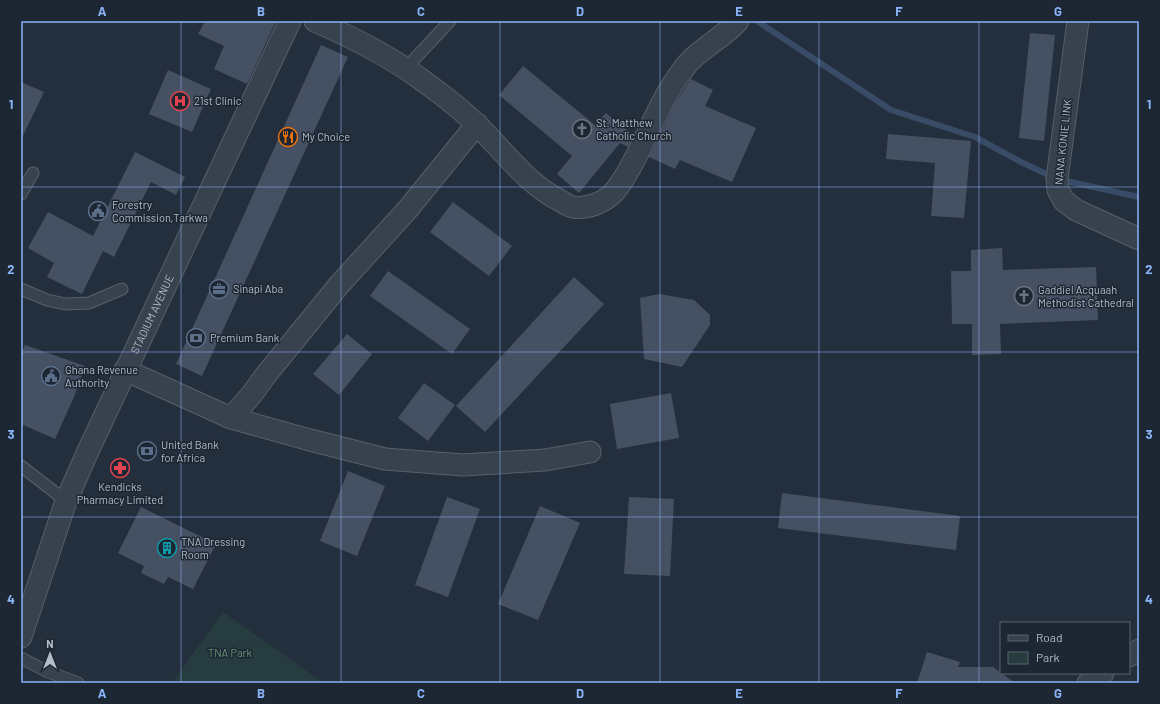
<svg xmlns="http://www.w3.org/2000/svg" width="1160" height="704" font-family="Barlow,sans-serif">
  <rect width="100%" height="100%" fill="#242f3e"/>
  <path fill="#263c3f" d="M223,612L324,683H172Z"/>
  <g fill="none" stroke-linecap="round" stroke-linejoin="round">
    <path stroke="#394c67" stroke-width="6" d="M757,21L891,110L975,137L1021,162L1057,179L1139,197"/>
  </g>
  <path fill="#455162" d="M205,21H276L247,84L214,69L224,46L198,34Z
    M1030,33L1055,35L1044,141L1019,138Z
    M321,45L348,57L202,376L176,364Z
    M523,66L595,125L606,113L633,135L628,147L620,143L579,193L557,174L572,156L499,95Z
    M168,70L211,89L192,132L149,114Z
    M691,79L713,90L705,106L756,128L732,182L680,160L675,169L649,157L674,105Z
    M21,82L44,92L21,140Z
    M888,134L971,141L964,218L931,216L935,163L886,159Z
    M135,152L185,177L176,195L151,182L114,257L103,251L82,294L47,277L54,263L28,248L48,212L93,236Z
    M453,202L512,246L489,276L430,232Z
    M1002,248L1003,270L1096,267L1098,320L1000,324L1001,354L972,355V324H952L951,271H971V250Z
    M388,271L470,329L452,354L370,296Z
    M574,277L604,304L485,432L456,406Z
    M659,294L694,300L710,315V325L682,367L644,359L640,298Z
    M347,334L372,354L339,395L313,374Z
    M25,345L85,366L74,397L55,439L21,424V354Z
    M424,383L455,405L428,441L398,418Z
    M671,393L679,438L617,449L610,404Z
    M348,471L385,486L357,556L320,541Z
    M782,493L960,516L956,550L778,528Z
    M447,497L480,509L448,597L415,585Z
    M629,497L674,499L670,576L624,574Z
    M540,506L580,523L538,620L498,604Z
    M141,507L216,544L193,589L168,577L164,584L141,573L144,566L118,553Z
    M927,652L960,662L958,667H993L1015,683H917Z"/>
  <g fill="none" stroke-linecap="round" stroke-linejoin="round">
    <defs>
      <path id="service" d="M406,68L450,21
        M21,194L33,173
        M21,289L47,300L65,304L89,303L122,289
        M21,466L66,501
        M21,658L46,671L78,683"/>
      <g id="minor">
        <path d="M315,21C354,38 392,57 426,83C444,96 462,110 477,125C504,151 526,183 559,200C563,202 568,206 573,207C587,209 604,203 614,192C624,181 632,164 639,151C652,124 664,95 682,71C696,50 721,40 738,21"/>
        <path d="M1078,21L1057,179L1058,190L1064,201L1076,210L1139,239"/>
        <path d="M125,370L231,418L252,394L265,376L339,285L408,209L477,124"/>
        <path d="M231,418L310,440L385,459L463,465L545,460L590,452"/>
        <path id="s1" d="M21,637L66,501L88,451L290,21"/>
        <path d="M1129,656L1139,650"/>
        <path d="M1088,683L1103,673"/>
      </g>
    </defs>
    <use href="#service" stroke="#565f6c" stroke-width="13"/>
    <use href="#minor" stroke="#565f6c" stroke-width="23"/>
    <use href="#service" stroke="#38414e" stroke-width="11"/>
    <use href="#minor" stroke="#38414e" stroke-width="21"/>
  </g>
  <path fill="none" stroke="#8ab4f8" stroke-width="1" stroke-opacity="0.55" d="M181,21V683M341,21V683M500,21V683M660,21V683M819,21V683M979,21V683M21,187H1139M21,352H1139M21,517H1139"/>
  <defs>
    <symbol id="hospital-ring" viewBox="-11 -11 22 22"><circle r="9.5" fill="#1d2633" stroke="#e0444e" stroke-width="1.5"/><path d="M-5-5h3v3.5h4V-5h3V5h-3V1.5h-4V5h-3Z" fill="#e0444e"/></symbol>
    <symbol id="church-ring" viewBox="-11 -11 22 22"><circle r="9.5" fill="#1d2633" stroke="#6b7280" stroke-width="1.5"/><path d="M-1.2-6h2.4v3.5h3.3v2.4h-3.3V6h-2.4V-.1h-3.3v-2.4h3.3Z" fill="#6b7280"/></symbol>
    <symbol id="restaurant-ring" viewBox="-11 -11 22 22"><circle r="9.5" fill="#1d2633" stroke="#e8710a" stroke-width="1.5"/><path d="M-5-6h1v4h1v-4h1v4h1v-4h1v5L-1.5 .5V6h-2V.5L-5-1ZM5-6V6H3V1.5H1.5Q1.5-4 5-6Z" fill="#e8710a"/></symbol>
    <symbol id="civic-ring" viewBox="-11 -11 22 22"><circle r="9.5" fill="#1d2633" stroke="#5c6f8a" stroke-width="1.5"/><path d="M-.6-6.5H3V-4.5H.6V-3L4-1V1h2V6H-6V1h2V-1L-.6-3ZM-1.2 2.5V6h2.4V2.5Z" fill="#5c6f8a"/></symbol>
    <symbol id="office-ring" viewBox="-11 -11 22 22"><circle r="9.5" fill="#1d2633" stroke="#5c6f8a" stroke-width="1.5"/><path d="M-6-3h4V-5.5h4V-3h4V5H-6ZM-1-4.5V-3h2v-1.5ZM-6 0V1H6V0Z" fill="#5c6f8a"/></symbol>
    <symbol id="bank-ring" viewBox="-11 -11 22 22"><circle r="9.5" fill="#1d2633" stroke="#5c6f8a" stroke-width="1.5"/><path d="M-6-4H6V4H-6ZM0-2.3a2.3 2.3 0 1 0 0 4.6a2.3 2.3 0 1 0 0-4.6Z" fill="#5c6f8a"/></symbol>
    <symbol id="pharmacy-ring" viewBox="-11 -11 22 22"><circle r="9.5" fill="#1d2633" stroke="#e0444e" stroke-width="1.5"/><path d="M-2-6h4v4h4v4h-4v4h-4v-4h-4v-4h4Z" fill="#e0444e"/></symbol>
    <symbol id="building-ring" viewBox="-11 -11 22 22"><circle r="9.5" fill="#1d2633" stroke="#0f9aa8" stroke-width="1.5"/><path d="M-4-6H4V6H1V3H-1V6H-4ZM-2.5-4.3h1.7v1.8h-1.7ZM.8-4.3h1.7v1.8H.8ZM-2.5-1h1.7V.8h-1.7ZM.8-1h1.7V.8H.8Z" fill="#0f9aa8"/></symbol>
  </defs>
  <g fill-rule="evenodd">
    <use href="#hospital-ring" x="169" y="90" width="22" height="22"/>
    <use href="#church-ring" x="571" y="118" width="22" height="22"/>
    <use href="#restaurant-ring" x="277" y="126" width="22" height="22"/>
    <use href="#civic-ring" x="87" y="200" width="22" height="22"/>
    <use href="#office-ring" x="208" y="278" width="22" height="22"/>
    <use href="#church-ring" x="1013" y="285" width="22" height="22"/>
    <use href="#bank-ring" x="185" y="327" width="22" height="22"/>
    <use href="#civic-ring" x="40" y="365" width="22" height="22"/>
    <use href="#bank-ring" x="136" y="440" width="22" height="22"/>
    <use href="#pharmacy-ring" x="109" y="457" width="22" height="22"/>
    <use href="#building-ring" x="156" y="537" width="22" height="22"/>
  </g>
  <g text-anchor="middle" stroke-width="3" stroke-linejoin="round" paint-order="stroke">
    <g font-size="11" fill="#b4bcc9" stroke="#1d2633" text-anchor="start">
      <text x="194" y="105">21st Clinic</text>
      <text x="596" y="127">St. Matthew<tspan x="596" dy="13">Catholic Church</tspan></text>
      <text x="302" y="141">My Choice</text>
      <text x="112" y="209">Forestry<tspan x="112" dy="13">Commission,Tarkwa</tspan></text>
      <text x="233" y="293">Sinapi Aba</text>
      <text x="1038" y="294">Gaddiel Acquaah<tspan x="1038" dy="13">Methodist Cathedral</tspan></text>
      <text x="210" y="342">Premium Bank</text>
      <text x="65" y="374">Ghana Revenue<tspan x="65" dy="13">Authority</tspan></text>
      <text x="161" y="449">United Bank<tspan x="161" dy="13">for Africa</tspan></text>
      <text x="120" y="491" text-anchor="middle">Kendicks<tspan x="120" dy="13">Pharmacy Limited</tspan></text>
      <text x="181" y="546">TNA Dressing<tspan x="181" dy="13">Room</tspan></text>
    </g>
    <g font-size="11" fill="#b4bcc9" stroke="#1d2633">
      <text transform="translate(1063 142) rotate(-84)" y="4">NANA KONIE LINK</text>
      <text dy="4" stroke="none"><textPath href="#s1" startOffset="349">STADIUM AVENUE</textPath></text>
    </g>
    <g font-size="11" fill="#6b9a76" stroke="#1d2633">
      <text x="230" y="657">TNA Park</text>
    </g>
  </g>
  <rect width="1160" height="704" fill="none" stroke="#1d2633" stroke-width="44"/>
  <rect x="1000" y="622" width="130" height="52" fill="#1d2633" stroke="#59626f"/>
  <rect x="1008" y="635" width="20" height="6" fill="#38414e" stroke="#59626f"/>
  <text x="1036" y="642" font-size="12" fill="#b4bcc9">Road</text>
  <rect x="1008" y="652" width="20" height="12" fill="#263c3f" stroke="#59626f"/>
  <text x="1036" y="662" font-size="12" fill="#b4bcc9">Park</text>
  <g transform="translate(50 654)" stroke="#1d2633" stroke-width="3" paint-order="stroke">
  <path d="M0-3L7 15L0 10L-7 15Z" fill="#b4bcc9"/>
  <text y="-6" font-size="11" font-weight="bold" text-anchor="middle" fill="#b4bcc9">N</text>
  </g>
  <rect x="22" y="22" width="1116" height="660" fill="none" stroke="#8ab4f8" stroke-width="1.5"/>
  <g font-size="13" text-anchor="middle" font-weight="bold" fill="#8ab4f8">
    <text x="102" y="16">A</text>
    <text x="261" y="16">B</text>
    <text x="421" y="16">C</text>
    <text x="580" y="16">D</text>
    <text x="739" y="16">E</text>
    <text x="899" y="16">F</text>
    <text x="1058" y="16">G</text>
    <text x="11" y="109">1</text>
    <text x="1149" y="109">1</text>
    <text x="11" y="274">2</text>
    <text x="1149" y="274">2</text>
    <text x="11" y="439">3</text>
    <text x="1149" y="439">3</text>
    <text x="11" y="604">4</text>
    <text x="1149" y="604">4</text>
    <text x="102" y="698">A</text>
    <text x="261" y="698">B</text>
    <text x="421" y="698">C</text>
    <text x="580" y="698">D</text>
    <text x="739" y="698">E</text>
    <text x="899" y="698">F</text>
    <text x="1058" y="698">G</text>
  </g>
</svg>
